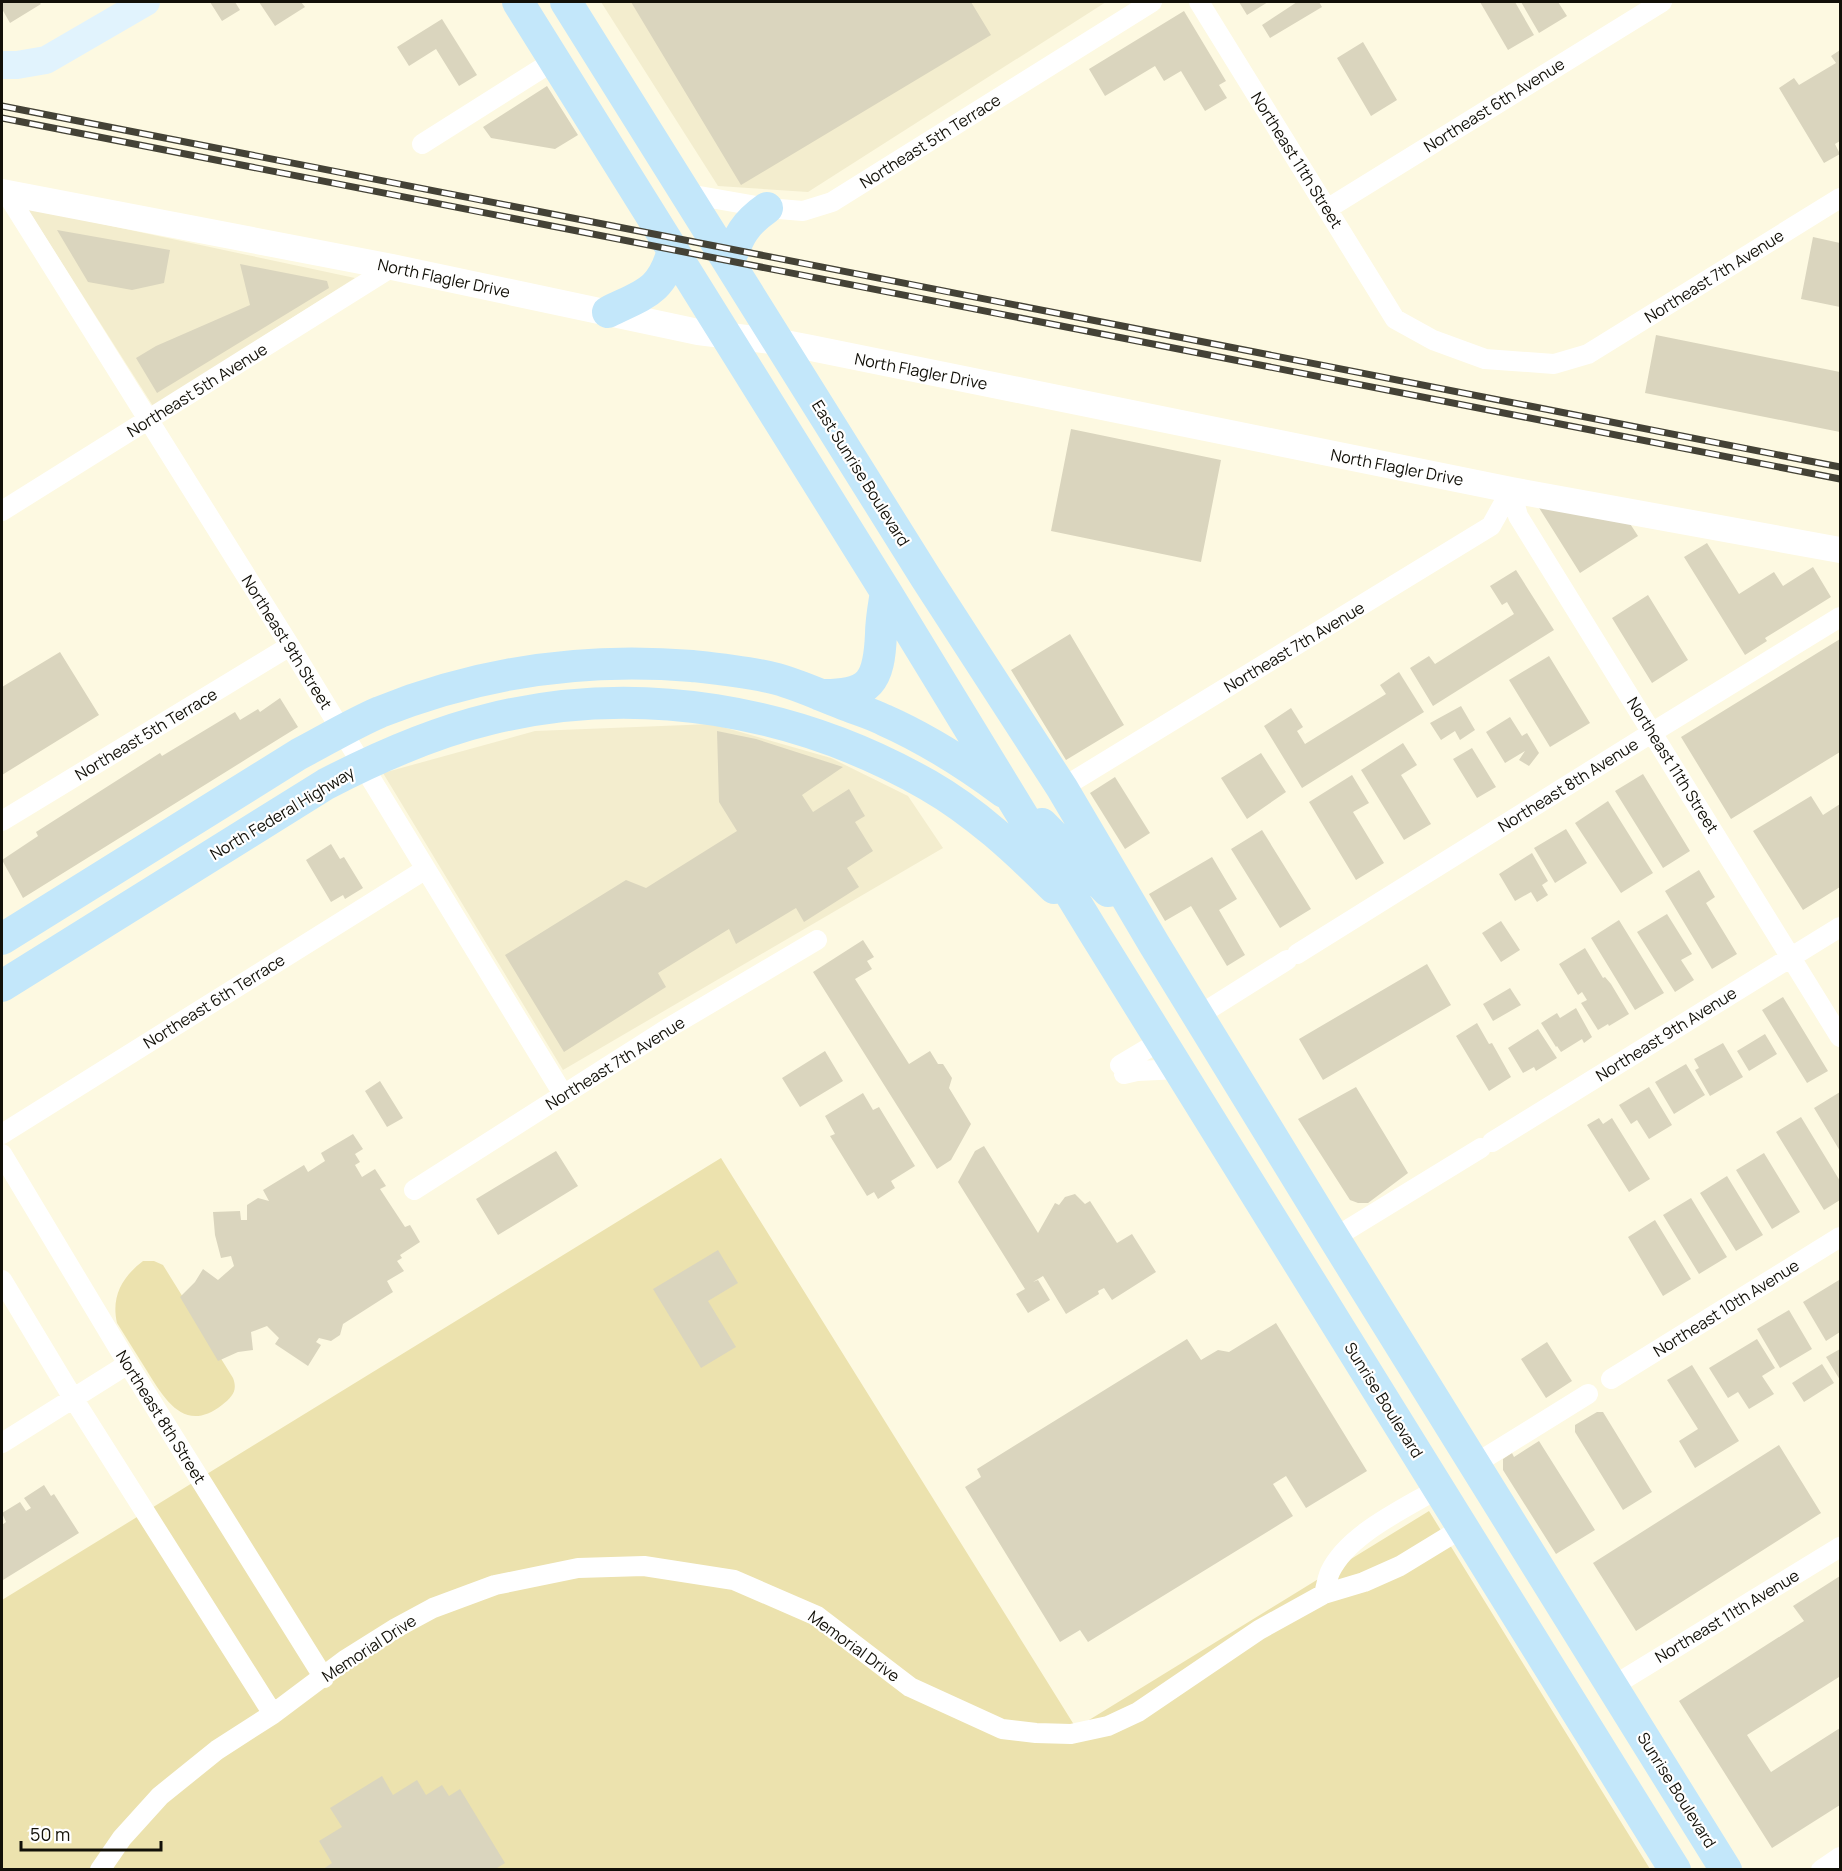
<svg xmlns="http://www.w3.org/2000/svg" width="1842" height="1871" font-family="Manrope,sans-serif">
  <rect width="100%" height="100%" fill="#fdf9e1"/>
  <path fill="#f3edce" d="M601,2H1106L808,192L718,186Z
    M27,208L355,278L153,406Z
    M712,724L831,758L908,796L943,848L563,1070L383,773L535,731Z"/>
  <path fill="#ece2ae" d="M721,1158L1076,1728L1429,1511L1650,1869L2,1870V1600Z
    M143,1261H154L163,1265L233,1378C238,1391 232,1397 222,1405C185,1434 165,1400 147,1371C137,1355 127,1339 117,1323C111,1297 122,1277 143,1261Z"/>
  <path fill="#dad5be" d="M2,2H39L41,4L10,23L2,9Z
    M210,2H235L240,10L222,21Z
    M259,2H301L305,7L275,26Z
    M631,2H971L991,35L741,185Z
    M1239,2H1268L1247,15Z
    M1297,2H1319L1322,7L1270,38L1262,25Z
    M1480,2H1515L1534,35L1508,50Z
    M1521,2H1558L1567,16L1539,33Z
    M1184,11L1226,81L1219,85L1227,98L1205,111L1181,71L1164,81L1155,66L1105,96L1089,69Z
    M442,19L477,75L459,86L436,49L409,66L397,47Z
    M1363,42L1397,100L1371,116L1337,58Z
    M1840,50V141L1835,144L1840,154L1824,163L1779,88L1794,78L1799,85L1836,63L1831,56Z
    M547,86L578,135L555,149L491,138L483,127Z
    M57,230L170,250L164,283L132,290L88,282Z
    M1813,237L1840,243V307L1801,299Z
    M240,264L327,281L329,288L157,393L136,358L156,346L250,305Z
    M1656,335L1840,372V432L1645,393Z
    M1071,429L1221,460L1201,562L1051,531Z
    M1536,503L1627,519L1638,536L1580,573Z
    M1707,543L1739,594L1774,572L1783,586L1813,567L1831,597L1765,638L1767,641L1745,655L1684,557Z
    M1516,570L1554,630L1433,706L1410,668L1429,656L1435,664L1514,614L1507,602L1502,605L1490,586Z
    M1648,595L1688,660L1652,683L1612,618Z
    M1070,634L1124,725L1066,760L1011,670Z
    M1840,639V752L1731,819L1681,737Z
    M60,652L99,715L2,775V687Z
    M1549,656L1590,723L1550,747L1509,680Z
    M1399,672L1424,712L1302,788L1264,726L1291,708L1303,727L1297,731L1305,744L1386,694L1380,685Z
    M280,698L298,727L23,898L2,860L38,836L36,832L160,753L162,756L235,712L240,720L258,709L260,712Z
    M1461,706L1475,730L1460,740L1455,731L1441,740L1430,723Z
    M1510,717L1522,736L1527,733L1539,753L1529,766L1519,760L1525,751L1505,763L1486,732Z
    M717,731L756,739L843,767L802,795L813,812L849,789L865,816L855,822L873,851L847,868L859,887L804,922L796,908L736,944L729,929L658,973L666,987L564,1052L505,955L626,880L646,888L737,831L719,802Z
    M1403,743L1417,765L1401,775L1431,824L1404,840L1361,770Z
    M1472,748L1496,787L1477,798L1453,759Z
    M1261,753L1286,792L1247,819L1221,778Z
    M1643,774L1690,851L1663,868L1615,791Z
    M1352,775L1369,803L1353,812L1384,863L1356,880L1309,802Z
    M1115,777L1150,833L1125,849L1090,793Z
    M1811,796L1823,815L1840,804V887L1803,910L1753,831Z
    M1608,801L1653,873L1621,893L1575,823Z
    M1566,829L1587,863L1555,883L1534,848Z
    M1262,830L1311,909L1280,928L1231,849Z
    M331,844L340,859L344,857L363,888L345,899L343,895L331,902L306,860Z
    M1532,853L1548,881L1542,885L1548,895L1537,902L1531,892L1515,901L1499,874Z
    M1212,857L1237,899L1219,910L1245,955L1227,966L1191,906L1165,921L1149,894Z
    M1699,870L1715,897L1706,903L1737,954L1712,969L1665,891Z
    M1667,914L1692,954L1681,960L1694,980L1675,992L1637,932Z
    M1619,920L1664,993L1635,1010L1591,938Z
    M1501,921L1520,950L1501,962L1482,933Z
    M863,940L874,957L867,961L872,969L855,979L909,1064L930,1051L938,1064H943L952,1078L949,1088L971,1124L951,1160L937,1169L813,972Z
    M1585,948L1603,978L1605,977L1611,984L1629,1014L1609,1026L1608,1024L1598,1030L1581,1003L1587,1000L1582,992L1578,995L1559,964Z
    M1427,964L1451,1005L1323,1080L1299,1039Z
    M1510,988L1521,1005L1493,1021L1483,1004Z
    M1783,997L1828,1071L1807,1083L1762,1010Z
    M1576,1008L1592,1037L1584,1043L1582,1039L1561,1052L1557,1046L1556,1047L1541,1023L1557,1013L1560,1018Z
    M1477,1023L1489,1044L1492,1043L1511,1077L1489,1091L1456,1036Z
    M1538,1029L1557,1058L1536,1071L1534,1067L1523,1073L1508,1048Z
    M1765,1034L1777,1054L1749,1071L1737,1051Z
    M1723,1043L1743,1077L1710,1096L1695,1070L1699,1068L1694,1059Z
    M825,1051L843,1081L800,1107L782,1078Z
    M1686,1064L1705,1095L1674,1114L1655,1082Z
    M380,1081L403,1118L387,1127L365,1091Z
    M1356,1087L1408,1173L1368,1203H1358L1350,1200L1298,1119Z
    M1649,1087L1672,1125L1649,1139L1637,1120L1631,1124L1619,1105Z
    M1840,1092V1151L1814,1108Z
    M863,1093L873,1110L879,1107L915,1166L891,1181L895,1188L878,1199L874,1192L867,1196L830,1136L835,1134L825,1116Z
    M1801,1117L1840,1181V1200L1824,1210L1776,1132Z
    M1599,1118L1603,1124L1612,1118L1650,1179L1629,1192L1587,1125Z
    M353,1134L363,1149L355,1154L360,1162L355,1165L362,1177L375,1169L386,1186L380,1189L405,1227L410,1225L420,1242L400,1255L402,1258L397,1261L404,1271L387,1281L393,1292L343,1324L340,1335L331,1341L319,1338L316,1342L321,1345L308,1366L275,1344L279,1338L267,1326L251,1332L253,1350L238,1352L218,1361L180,1297L195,1282L203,1269L218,1280L234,1266L231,1256L221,1258L215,1235L213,1212L240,1211L241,1220H247V1205L258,1198L269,1201L263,1190L304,1165L308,1172L325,1161L321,1153Z
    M984,1146L1038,1233L1055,1203L1059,1205L1065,1197L1075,1194L1085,1204L1090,1201L1117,1243L1132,1234L1156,1272L1112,1300L1104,1288L1098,1291L1099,1294L1066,1314L1043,1276L1033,1282L1038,1280L1050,1300L1028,1313L1016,1294L1025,1289L958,1182L975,1151Z
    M556,1151L578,1186L498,1235L476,1199Z
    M1764,1153L1800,1212L1772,1229L1736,1170Z
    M1727,1176L1763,1235L1736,1251L1700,1193Z
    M1691,1198L1727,1257L1699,1274L1663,1215Z
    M1655,1220L1691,1279L1663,1296L1628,1237Z
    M718,1250L738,1283L708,1301L736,1347L701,1368L653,1289Z
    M1839,1280L1840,1332L1826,1341L1803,1302Z
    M1789,1310L1812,1349L1780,1368L1757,1329Z
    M1276,1323L1367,1471L1306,1508L1286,1476L1273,1484L1293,1516L1088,1642L1080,1630L1060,1642L965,1487L981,1477L977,1469L1187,1339L1201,1360L1218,1350L1229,1352Z
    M1757,1339L1775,1368L1762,1376L1774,1394L1749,1409L1738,1392L1728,1398L1709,1368Z
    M1547,1342L1572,1381L1546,1398L1521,1359Z
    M1840,1349V1380L1826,1357Z
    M1822,1364L1834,1383L1804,1402L1792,1383Z
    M1692,1365L1739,1441L1695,1468L1679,1441L1698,1429L1667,1380Z
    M1597,1412H1603L1652,1492L1623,1510L1575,1432V1425Z
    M1539,1441L1595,1530L1556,1554L1503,1470V1459L1512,1453L1514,1457Z
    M1779,1445L1821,1513L1636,1631L1593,1563Z
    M44,1485L51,1496L54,1494L79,1533L3,1580L2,1525L6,1522L2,1513L20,1502L26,1511L31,1508L24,1498Z
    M1840,1576V1679L1839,1677L1747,1735L1771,1772L1840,1728V1805L1772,1848L1679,1701L1804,1621L1793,1606Z
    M382,1776L393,1795L417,1780L426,1795L442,1785L449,1796L460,1789L505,1863L494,1870H322L332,1863L319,1841L342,1827L330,1808Z"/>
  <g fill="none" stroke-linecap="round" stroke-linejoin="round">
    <path stroke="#fff" stroke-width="20" d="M1199,2L1395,319L1433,340L1485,359L1554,364L1588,354L1840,198
      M422,144L555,60
      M7,194L290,646L563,1094
      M688,194L767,208L803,211L832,202L1152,2
      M1327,209L1662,2
      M1511,490L1518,516L1840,1037
      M2,511L392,267
      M1062,788L1491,526L1511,490
      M2,821L290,646
      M1297,954L1653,732L1840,617
      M1198,1016L1287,960
      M1120,1065L1162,1040
      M1124,1074L1137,1071L1180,1069
      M2,1134L426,869
      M1492,1142L1840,927
      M2,1154L128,1364L324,1678
      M414,1190L670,1027L817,940
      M1334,1238L1481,1148
      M2,1280L73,1398L273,1714
      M1611,1379L1840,1237
      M2,1443L128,1364
      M1475,1464L1588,1394
      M1324,1594C1326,1587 1327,1579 1330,1572C1348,1534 1404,1509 1439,1488
      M1613,1686L1840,1547
      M100,1870L122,1838L160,1796L217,1750L273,1714L345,1660L396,1628L433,1608L495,1585L578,1568L644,1566L734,1580L817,1616L910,1687L1002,1729L1036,1733L1071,1734L1108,1726L1138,1712L1259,1630L1324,1594L1364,1582L1400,1566L1464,1527
      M1821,1870L1840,1857"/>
    <path stroke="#fff" stroke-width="26" d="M2,192L392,267L698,332L780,342L811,348L1511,490L1840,550"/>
    <path stroke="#e1f3fd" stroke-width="28" d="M2,65H17L46,60L146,2"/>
    <path stroke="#c3e7fa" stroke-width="32" d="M518,2L886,592L1093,931L1675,1870
      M566,2L926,578L1062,788L1154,944L1334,1238L1726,1870
      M729,261C739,236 744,224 767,208
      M608,312C644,294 662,292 673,250
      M820,695C871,696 879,681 881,634C881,620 884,605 886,592
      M1042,824L1108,891
      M2,939L299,754C326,740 352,724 380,712C480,672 585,657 692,666C720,669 750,672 777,679C799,685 820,695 841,703C855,709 870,713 884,720C927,739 966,764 1004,792
      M2,986L326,784C378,757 432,733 490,719C638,682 797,710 928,785C975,812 1016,850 1054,888"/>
    <defs>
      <path id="rail" d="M2,106L1840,467
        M2,118L1840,479"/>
    </defs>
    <use href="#rail" stroke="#444236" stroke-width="7"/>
    <use href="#rail" stroke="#fff" stroke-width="4.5" stroke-dasharray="14" stroke-linecap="butt"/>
  </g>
  <g text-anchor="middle" stroke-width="4.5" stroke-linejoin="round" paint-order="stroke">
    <g font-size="16" fill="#121008" stroke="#fff">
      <text transform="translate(1494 105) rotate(-32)" y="6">Northeast 6th Avenue</text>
      <text transform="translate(930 141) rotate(-32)" y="6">Northeast 5th Terrace</text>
      <text transform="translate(1297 160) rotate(58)" y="6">Northeast 11th Street</text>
      <text transform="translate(1714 276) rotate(-32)" y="6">Northeast 7th Avenue</text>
      <text transform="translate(444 278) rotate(12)" y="6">North Flagler Drive</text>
      <text transform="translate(921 371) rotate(11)" y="6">North Flagler Drive</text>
      <text transform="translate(197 390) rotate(-32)" y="6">Northeast 5th Avenue</text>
      <text transform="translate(1397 467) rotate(11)" y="6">North Flagler Drive</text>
      <text transform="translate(861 473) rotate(58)" y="6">East Sunrise Boulevard</text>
      <text transform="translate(287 642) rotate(58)" y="6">Northeast 9th Street</text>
      <text transform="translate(1294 647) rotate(-31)" y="6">Northeast 7th Avenue</text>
      <text transform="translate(146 734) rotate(-31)" y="6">Northeast 5th Terrace</text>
      <text transform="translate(1673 765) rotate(58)" y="6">Northeast 11th Street</text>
      <text transform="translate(1568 785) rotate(-32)" y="6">Northeast 8th Avenue</text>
      <text transform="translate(282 813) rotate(-31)" y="6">North Federal Highway</text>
      <text transform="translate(214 1001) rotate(-32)" y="6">Northeast 6th Terrace</text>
      <text transform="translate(1666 1034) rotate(-32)" y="6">Northeast 9th Avenue</text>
      <text transform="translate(615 1063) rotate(-32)" y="6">Northeast 7th Avenue</text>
      <text transform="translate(1726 1308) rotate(-32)" y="6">Northeast 10th Avenue</text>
      <text transform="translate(1384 1400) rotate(58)" y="6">Sunrise Boulevard</text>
      <text transform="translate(161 1417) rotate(58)" y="6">Northeast 8th Street</text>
      <text transform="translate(1727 1616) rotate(-31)" y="6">Northeast 11th Avenue</text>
      <text transform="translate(854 1646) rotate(36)" y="6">Memorial Drive</text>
      <text transform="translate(369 1648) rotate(-33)" y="6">Memorial Drive</text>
      <text transform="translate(1677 1790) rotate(58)" y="6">Sunrise Boulevard</text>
    </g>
  </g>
  <rect width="1842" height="1871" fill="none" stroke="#121008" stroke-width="6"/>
  <path d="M21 1841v9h140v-9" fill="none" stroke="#121008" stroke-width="3"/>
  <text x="30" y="1841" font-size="18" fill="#121008" stroke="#ffffff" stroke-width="4.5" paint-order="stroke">50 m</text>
</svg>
